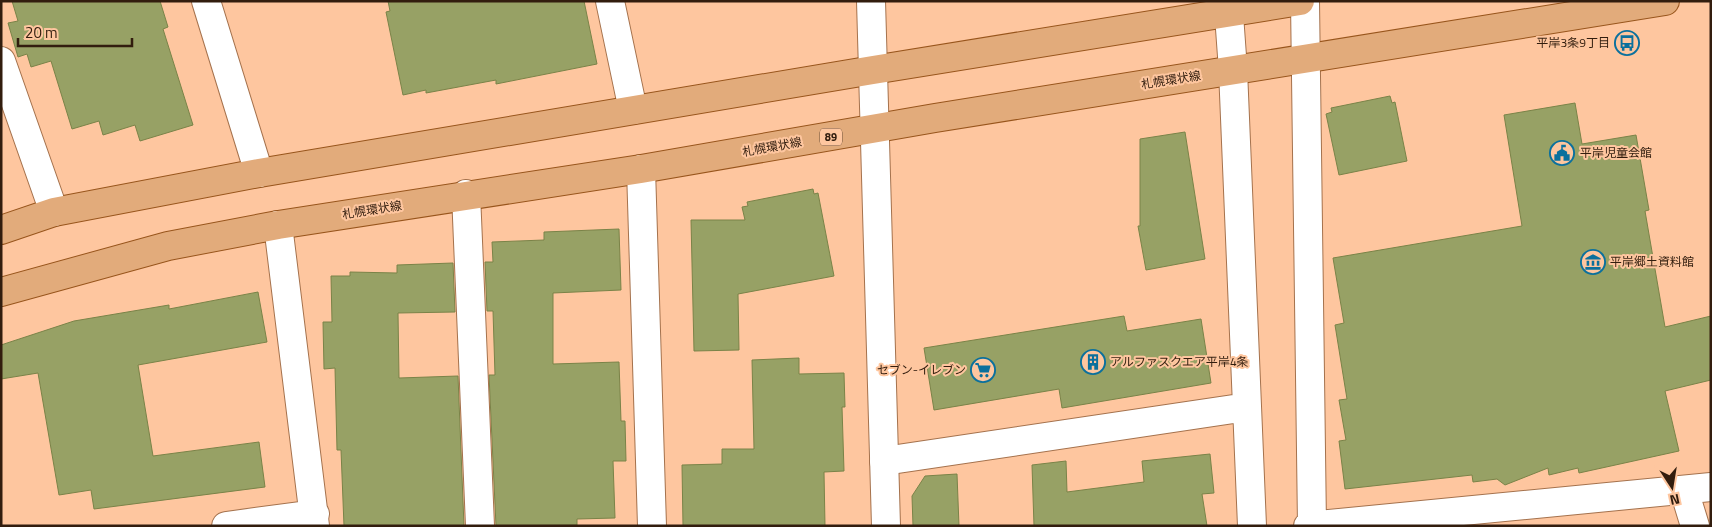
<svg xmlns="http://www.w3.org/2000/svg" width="1712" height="527" font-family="'Titillium Web','Noto Sans JP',sans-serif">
  <rect width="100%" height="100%" fill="#fec69f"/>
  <path fill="#97a165" stroke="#7a8348" d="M12,1H160L168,27L163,29L193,125L140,141L135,125L103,135L99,121L72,129L51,61L31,67L27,54L18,57L8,23L18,21Z
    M388,1H584L597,64L496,84V80L426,93V90L403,95L386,12L390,11Z
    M1390,96L1392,103L1395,102L1407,161L1339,175L1326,114L1332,112L1331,108Z
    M1575,103L1582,144L1636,135L1649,210L1645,211L1665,327L1711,316V380L1665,391L1679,451L1579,473L1578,468L1549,475L1548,468L1505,485L1497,479L1473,482L1472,475L1345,489L1339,441L1346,440L1339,400L1347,399L1335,325L1344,323L1333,258L1522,226L1504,115Z
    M1185,132L1205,259L1146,270L1138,226H1140V139Z
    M813,189L814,194L818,193L834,276L738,294L739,350L694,351L691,220H745L742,207L748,206L747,202Z
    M619,229L621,290L553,293V364L619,362L621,421H625L626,461H613L615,518L577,519V525L496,526L489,375H495L493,311H487L485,262H493L492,242L544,240V232Z
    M453,263L455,312L398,313L399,378L458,376L464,526H344L341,450H337L335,368L324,369L323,322H332L331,276H350V272L397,273V265Z
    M258,292L267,342L138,365L153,456L259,442L265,487L94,509L91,490L59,495L38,373L1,379V345L74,321L169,305V309Z
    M1124,316L1127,331L1201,319L1211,383L1062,408L1059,389L934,410L924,348Z
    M799,358V374L844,373L845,407H842L844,471L824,472L825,526H683L682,465L722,464V449H754L752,360Z
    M1210,454L1214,493L1202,494L1207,526H1034L1032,465L1066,461L1067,492L1144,482L1142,461Z
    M957,474L959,526H913L912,496L925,476Z"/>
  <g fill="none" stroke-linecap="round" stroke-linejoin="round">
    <defs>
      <path id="minor" d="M206,1L259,173
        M610,1L633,110
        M1228,1L1233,70L1252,526
        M1305,1L1312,526
        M1,61L54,212
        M641,169L652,526
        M466,194L480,526
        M278,225L315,526
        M884,461L1247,407
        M1684,490L1695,526
        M226,526L315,514
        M1308,526L1711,487"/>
      <path id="tertiary" d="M871,1L886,526"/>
      <path id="primary" d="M1,230L54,212L259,173L873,70L1300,1
        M1,292L168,246L278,225L641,169L935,118L1665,1"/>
    </defs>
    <use href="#minor" stroke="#a5724d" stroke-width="30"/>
    <use href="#tertiary" stroke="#a5724d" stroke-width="30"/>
    <use href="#primary" stroke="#98551c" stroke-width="30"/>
    <use href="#minor" stroke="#fff" stroke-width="28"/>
    <use href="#tertiary" stroke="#fff" stroke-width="28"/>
    <use href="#primary" stroke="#e2ab7b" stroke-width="28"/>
  </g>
  <defs>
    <symbol id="bus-ring" viewBox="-11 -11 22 22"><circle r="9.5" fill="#fec69f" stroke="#0b709d" stroke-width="1.5"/><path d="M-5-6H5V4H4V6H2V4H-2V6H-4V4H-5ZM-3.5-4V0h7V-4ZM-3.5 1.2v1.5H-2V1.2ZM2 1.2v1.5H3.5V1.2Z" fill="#0b709d"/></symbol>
    <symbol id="civic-ring" viewBox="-11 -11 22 22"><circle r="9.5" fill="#fec69f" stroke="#0b709d" stroke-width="1.5"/><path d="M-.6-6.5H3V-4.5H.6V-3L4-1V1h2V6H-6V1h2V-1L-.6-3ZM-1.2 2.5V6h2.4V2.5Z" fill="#0b709d"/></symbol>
    <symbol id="museum-ring" viewBox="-11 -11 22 22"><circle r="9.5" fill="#fec69f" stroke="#0b709d" stroke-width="1.5"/><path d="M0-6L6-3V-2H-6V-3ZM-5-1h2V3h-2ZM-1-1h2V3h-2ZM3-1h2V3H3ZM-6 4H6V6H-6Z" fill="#0b709d"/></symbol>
    <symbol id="building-ring" viewBox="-11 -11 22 22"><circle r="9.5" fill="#fec69f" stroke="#0b709d" stroke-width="1.5"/><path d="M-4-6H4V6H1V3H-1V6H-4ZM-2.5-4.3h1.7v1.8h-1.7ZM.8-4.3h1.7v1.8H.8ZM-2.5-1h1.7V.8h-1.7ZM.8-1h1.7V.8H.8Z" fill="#0b709d"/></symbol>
    <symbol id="supermarket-ring" viewBox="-11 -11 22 22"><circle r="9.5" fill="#fec69f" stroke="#0b709d" stroke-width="1.5"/><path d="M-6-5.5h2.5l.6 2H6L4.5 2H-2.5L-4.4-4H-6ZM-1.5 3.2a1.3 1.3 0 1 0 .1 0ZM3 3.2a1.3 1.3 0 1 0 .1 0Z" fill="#0b709d"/></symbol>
  </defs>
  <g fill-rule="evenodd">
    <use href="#bus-ring" x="1613" y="29" width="28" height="28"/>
    <use href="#civic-ring" x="1548" y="139" width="28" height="28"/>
    <use href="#museum-ring" x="1579" y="248" width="28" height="28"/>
    <use href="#building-ring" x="1079" y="348" width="28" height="28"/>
    <use href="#supermarket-ring" x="969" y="356" width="28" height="28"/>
  </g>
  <g text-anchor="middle" stroke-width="4" stroke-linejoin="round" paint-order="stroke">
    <rect fill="#fec69f" stroke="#6f503a" stroke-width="1" x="820" y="128.5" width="22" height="17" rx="4"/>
    <g font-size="11" font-weight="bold" fill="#321d0e">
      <text x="831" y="141">89</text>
    </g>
    <g font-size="12" fill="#321d0e" stroke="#fec69f" text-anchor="start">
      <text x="1610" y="47" text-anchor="end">平岸3条9丁目</text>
      <text x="1580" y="157">平岸児童会館</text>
      <text x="1610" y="266">平岸郷土資料館</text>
      <text x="1110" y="366">アルファスクエア平岸4条</text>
      <text x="966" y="374" text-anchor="end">セブン-イレブン</text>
    </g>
    <g font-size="12" fill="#321d0e" stroke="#fec69f">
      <text transform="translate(1171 80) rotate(-9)" y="4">札幌環状線</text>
      <text transform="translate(772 147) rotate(-10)" y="4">札幌環状線</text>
      <text transform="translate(372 210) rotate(-9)" y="4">札幌環状線</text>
    </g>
  </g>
  <rect width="1712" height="527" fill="none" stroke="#321d0e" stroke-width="5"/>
  <g transform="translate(1672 487) rotate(168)" stroke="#fec69f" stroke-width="4" paint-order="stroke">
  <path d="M0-4L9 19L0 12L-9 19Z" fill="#321d0e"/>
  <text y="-8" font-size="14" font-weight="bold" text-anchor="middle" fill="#321d0e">N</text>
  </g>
  <path d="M18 38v8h114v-8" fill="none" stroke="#321d0e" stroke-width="2.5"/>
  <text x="25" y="38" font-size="15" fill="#321d0e" stroke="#fec69f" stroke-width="4" paint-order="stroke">20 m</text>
</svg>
